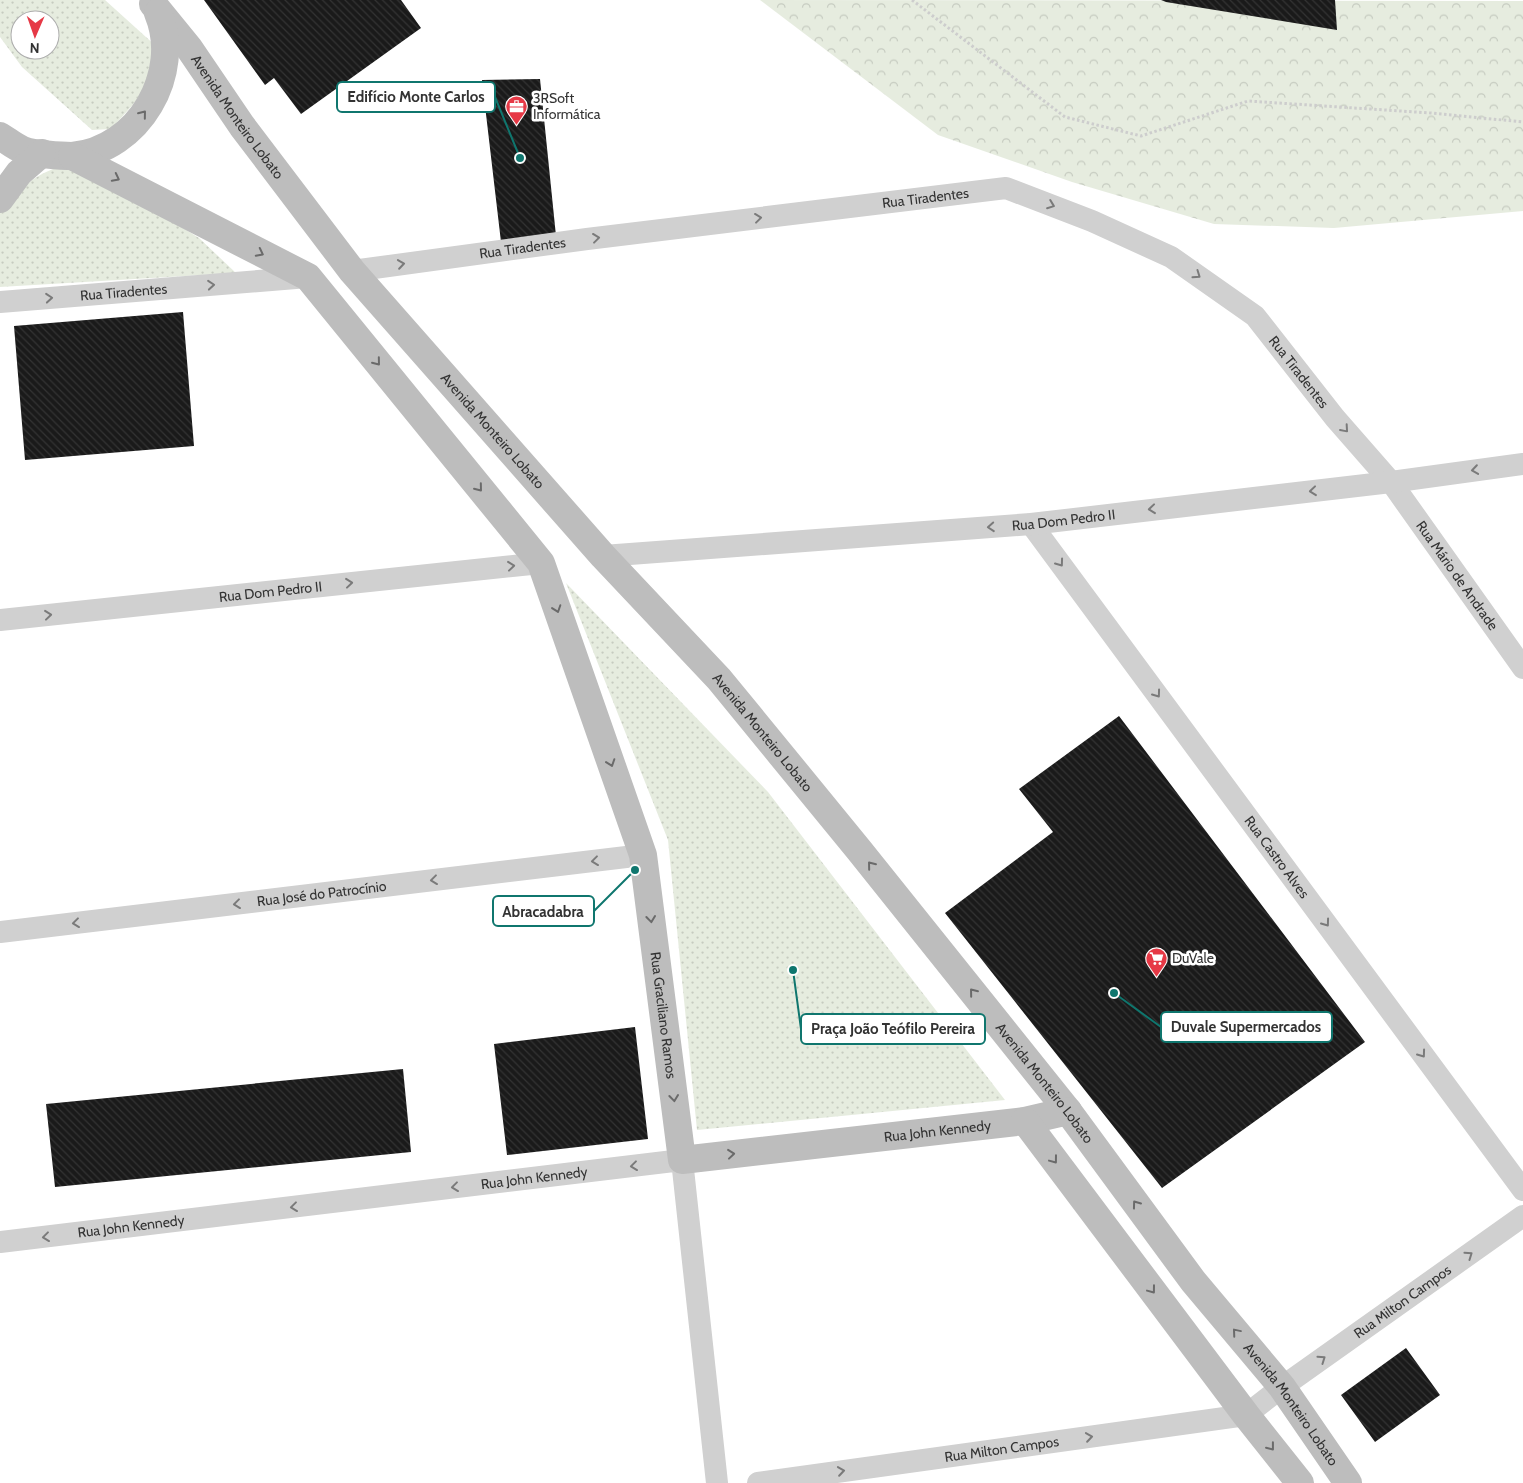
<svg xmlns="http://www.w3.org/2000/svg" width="1523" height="1483" font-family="Cabin,sans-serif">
  <defs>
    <pattern id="forest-crowns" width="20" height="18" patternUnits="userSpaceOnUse" patternTransform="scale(1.25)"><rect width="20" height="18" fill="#e6ecdf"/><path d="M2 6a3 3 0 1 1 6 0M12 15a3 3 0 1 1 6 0" fill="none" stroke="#c6cbc0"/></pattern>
    <pattern id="park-dots" width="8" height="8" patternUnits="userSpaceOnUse" patternTransform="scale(1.25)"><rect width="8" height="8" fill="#e6ecdf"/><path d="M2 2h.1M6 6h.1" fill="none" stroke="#c6cbc0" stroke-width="1.8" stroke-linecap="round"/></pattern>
    <pattern id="building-back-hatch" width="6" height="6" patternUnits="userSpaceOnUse" patternTransform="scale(1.25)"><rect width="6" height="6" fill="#1a1a1a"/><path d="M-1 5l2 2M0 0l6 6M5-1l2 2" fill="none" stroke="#333"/></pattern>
  </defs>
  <rect width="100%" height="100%" fill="#fff"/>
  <path fill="url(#forest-crowns)" d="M760,0L1523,1V211L1334,228L1214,224L1072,182L938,135Z"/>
  <path fill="url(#park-dots)" fill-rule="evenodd" d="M0,0H105L157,47C151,89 139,98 111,129L92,130L22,67L0,37ZM20,20H50V50H20Z
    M63,166L100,176L199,238L236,273L0,287V210C19,190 35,173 63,166Z
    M566,583L768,792L1005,1100L697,1130L668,840Z"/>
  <path fill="url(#building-back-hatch)" d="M204,0H401L421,28L301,114L274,78L265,85Z
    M1161,0H1335L1337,30L1166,2Z
    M540,79L556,236L501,242L482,80Z
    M183,312L194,446L25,460L14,326Z
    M1119,716L1365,1042L1162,1188L945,913L1053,832L1019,789Z
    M635,1027L648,1139L507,1155L494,1044Z
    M403,1069L411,1152L55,1187L46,1104Z
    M1406,1348L1440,1395L1375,1442L1341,1395Z"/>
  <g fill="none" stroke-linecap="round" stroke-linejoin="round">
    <path stroke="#cdcdcd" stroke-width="3" stroke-dasharray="2.5 2.5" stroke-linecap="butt" d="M912,0L1065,117L1141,136L1248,101L1431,113L1523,122"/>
    <g stroke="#d0d0d0" stroke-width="22">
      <path id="s1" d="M352,271L587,239L1006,188L1092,221L1171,257L1255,316L1335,418L1391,482L1523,668"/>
      <path id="s2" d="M0,302L308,277"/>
      <path id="s3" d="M1031,524L1523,1190"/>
      <path id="s4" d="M603,556L1031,524L1391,482L1523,464"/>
      <path id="s5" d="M0,620L541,563"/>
      <path id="s6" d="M0,932L643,855"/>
      <path id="s7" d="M0,1242L682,1160L717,1483"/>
      <path id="s8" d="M758,1483L1246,1415L1282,1387L1523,1216"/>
    </g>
    <g stroke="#bdbdbd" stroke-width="28">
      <path id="s9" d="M153,4L189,48L242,126L352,271L603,556L719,679L859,850L1068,1111L1193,1281L1282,1387L1348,1483"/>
      <path d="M0,136C8,141 15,147 23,150C31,154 63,156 72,156C139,150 183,73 158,13"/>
      <path id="s10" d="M72,156L308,277L541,563L643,855L682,1160L1025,1121L1068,1111"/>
      <path d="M0,199L19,173L42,153"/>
      <path d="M1025,1121L1246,1415L1300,1483"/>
    </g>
  </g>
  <defs><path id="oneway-chevron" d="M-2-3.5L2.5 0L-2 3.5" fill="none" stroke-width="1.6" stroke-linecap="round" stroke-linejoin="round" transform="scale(1.25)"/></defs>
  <g stroke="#6a6a6a">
    <use href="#oneway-chevron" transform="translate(143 114) rotate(-51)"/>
    <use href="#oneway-chevron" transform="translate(116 178) rotate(27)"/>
    <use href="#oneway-chevron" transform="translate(260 253) rotate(27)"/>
    <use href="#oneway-chevron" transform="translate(377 362) rotate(51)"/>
    <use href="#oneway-chevron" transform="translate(479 488) rotate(51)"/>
    <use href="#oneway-chevron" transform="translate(557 609) rotate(71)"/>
    <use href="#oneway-chevron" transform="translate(611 763) rotate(71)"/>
    <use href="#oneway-chevron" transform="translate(871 865) rotate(-129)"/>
    <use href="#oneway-chevron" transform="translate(651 919) rotate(83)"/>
    <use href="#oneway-chevron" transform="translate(973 992) rotate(-129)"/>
    <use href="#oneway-chevron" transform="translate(674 1098) rotate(83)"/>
    <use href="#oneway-chevron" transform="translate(731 1154) rotate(-6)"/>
    <use href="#oneway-chevron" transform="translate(1054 1160) rotate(53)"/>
    <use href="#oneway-chevron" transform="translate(1136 1204) rotate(-126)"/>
    <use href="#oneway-chevron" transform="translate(1152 1290) rotate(53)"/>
    <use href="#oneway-chevron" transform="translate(1236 1332) rotate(-130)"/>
    <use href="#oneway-chevron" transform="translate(1271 1447) rotate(52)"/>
  </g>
  <g stroke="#7a7a7a">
    <use href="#oneway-chevron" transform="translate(1051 205) rotate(21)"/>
    <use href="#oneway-chevron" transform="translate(758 218) rotate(-7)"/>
    <use href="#oneway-chevron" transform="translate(596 238) rotate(-7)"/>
    <use href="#oneway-chevron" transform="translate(401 264) rotate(-8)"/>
    <use href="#oneway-chevron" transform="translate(1197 275) rotate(35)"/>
    <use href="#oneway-chevron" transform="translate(211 285) rotate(-5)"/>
    <use href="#oneway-chevron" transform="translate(49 298) rotate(-5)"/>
    <use href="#oneway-chevron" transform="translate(1345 429) rotate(49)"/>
    <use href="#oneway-chevron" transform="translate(1475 470) rotate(172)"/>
    <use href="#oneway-chevron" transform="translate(1313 491) rotate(174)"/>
    <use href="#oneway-chevron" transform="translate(1152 509) rotate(174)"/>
    <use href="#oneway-chevron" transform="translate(991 527) rotate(176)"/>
    <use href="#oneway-chevron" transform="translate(1060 563) rotate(54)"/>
    <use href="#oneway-chevron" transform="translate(511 566) rotate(-6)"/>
    <use href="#oneway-chevron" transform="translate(349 583) rotate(-6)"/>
    <use href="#oneway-chevron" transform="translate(48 615) rotate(-6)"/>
    <use href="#oneway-chevron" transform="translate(1157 694) rotate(54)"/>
    <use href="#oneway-chevron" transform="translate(595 861) rotate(173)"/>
    <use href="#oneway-chevron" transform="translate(434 880) rotate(173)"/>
    <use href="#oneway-chevron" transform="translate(237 904) rotate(173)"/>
    <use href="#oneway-chevron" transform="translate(76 923) rotate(173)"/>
    <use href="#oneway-chevron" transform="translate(1326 923) rotate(54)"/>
    <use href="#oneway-chevron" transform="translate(1422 1054) rotate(54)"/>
    <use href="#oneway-chevron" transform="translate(634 1166) rotate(173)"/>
    <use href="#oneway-chevron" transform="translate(455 1187) rotate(173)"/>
    <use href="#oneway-chevron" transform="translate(294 1207) rotate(173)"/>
    <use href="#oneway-chevron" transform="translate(46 1237) rotate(173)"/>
    <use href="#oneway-chevron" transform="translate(1469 1255) rotate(-35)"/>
    <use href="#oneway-chevron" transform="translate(1322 1359) rotate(-35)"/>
    <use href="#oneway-chevron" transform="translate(1089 1437) rotate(-8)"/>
    <use href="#oneway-chevron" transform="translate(841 1471) rotate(-8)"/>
  </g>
  <defs>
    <symbol id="office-pin" viewBox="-11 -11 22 30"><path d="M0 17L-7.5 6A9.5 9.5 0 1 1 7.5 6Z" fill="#e63946" stroke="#fff"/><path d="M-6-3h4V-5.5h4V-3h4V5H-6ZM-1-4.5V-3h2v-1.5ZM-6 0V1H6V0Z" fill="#fff"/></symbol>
    <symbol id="supermarket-pin" viewBox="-11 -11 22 30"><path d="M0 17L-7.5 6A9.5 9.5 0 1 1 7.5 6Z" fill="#e63946" stroke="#fff"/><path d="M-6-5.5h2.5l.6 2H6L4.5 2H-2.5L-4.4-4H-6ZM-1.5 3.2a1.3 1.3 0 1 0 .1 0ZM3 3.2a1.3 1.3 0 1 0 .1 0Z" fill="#fff"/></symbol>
  </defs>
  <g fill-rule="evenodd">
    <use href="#office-pin" x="504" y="94" width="25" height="34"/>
    <use href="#supermarket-pin" x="1144" y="946" width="25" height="34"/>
  </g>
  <g text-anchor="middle" stroke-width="5" stroke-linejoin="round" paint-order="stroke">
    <g font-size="14" fill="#333" stroke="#fff" text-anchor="start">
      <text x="533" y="103">3RSoft<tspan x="533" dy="16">Informática</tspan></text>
      <text x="1172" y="963">DuVale</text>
    </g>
    <g font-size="14" fill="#333" stroke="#fff">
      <text dy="5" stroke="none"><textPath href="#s9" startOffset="141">Avenida Monteiro Lobato</textPath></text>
      <text dy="5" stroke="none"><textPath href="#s1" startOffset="578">Rua Tiradentes</textPath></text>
      <text dy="5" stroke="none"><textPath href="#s1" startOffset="172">Rua Tiradentes</textPath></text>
      <text dy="5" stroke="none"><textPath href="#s2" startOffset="124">Rua Tiradentes</textPath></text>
      <text dy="5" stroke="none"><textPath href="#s1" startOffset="1012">Rua Tiradentes</textPath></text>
      <text dy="5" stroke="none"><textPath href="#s9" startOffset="546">Avenida Monteiro Lobato</textPath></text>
      <text dy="5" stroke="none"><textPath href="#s4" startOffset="462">Rua Dom Pedro II</textPath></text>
      <text dy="5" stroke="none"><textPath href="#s1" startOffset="1270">Rua Mário de Andrade</textPath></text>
      <text dy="5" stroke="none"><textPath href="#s5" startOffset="272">Rua Dom Pedro II</textPath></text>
      <text dy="5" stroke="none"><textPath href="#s9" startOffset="951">Avenida Monteiro Lobato</textPath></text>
      <text dy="5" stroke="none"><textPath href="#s3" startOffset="414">Rua Castro Alves</textPath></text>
      <text dy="5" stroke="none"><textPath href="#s6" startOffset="324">Rua José do Patrocínio</textPath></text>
      <text dy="5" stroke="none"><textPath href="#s10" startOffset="1105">Rua Graciliano Ramos</textPath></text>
      <text dy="5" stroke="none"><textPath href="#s9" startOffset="1401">Avenida Monteiro Lobato</textPath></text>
      <text dy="5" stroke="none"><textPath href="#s10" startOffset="1508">Rua John Kennedy</textPath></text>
      <text dy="5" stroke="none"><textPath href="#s7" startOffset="538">Rua John Kennedy</textPath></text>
      <text dy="5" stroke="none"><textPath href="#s7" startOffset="132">Rua John Kennedy</textPath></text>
      <text dy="5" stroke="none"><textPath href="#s8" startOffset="686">Rua Milton Campos</textPath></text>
      <text dy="5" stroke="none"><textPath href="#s9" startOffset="1806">Avenida Monteiro Lobato</textPath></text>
      <text dy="5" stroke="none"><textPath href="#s8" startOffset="246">Rua Milton Campos</textPath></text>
    </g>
  </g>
  <path fill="none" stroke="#0f766e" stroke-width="2" d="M520 158L495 97M635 870L594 911M1114 993L1161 1027M793 970L801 1029"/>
  <g fill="#0f766e" stroke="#fff" stroke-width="2">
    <circle cx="520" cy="158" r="5"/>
    <circle cx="635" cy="870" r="5"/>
    <circle cx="1114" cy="993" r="5"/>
    <circle cx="793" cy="970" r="5"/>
  </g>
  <g fill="#fff" stroke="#0f766e" stroke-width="2">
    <rect x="337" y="82" width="158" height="30" rx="5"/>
    <rect x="493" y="896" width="101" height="30" rx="5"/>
    <rect x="1161" y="1012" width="171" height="30" rx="5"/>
    <rect x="801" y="1014" width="184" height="30" rx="5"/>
  </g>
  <g font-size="15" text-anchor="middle" font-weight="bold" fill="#333">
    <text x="416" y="102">Edifício Monte Carlos</text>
    <text x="543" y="917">Abracadabra</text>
    <text x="1246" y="1032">Duvale Supermercados</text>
    <text x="893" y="1034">Praça João Teófilo Pereira</text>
  </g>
  <g transform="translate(35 35) rotate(182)"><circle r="24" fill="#ffffff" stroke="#adadad"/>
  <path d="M0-4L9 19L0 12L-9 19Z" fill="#e63946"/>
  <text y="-8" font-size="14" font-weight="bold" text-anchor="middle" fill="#333333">N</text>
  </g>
</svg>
